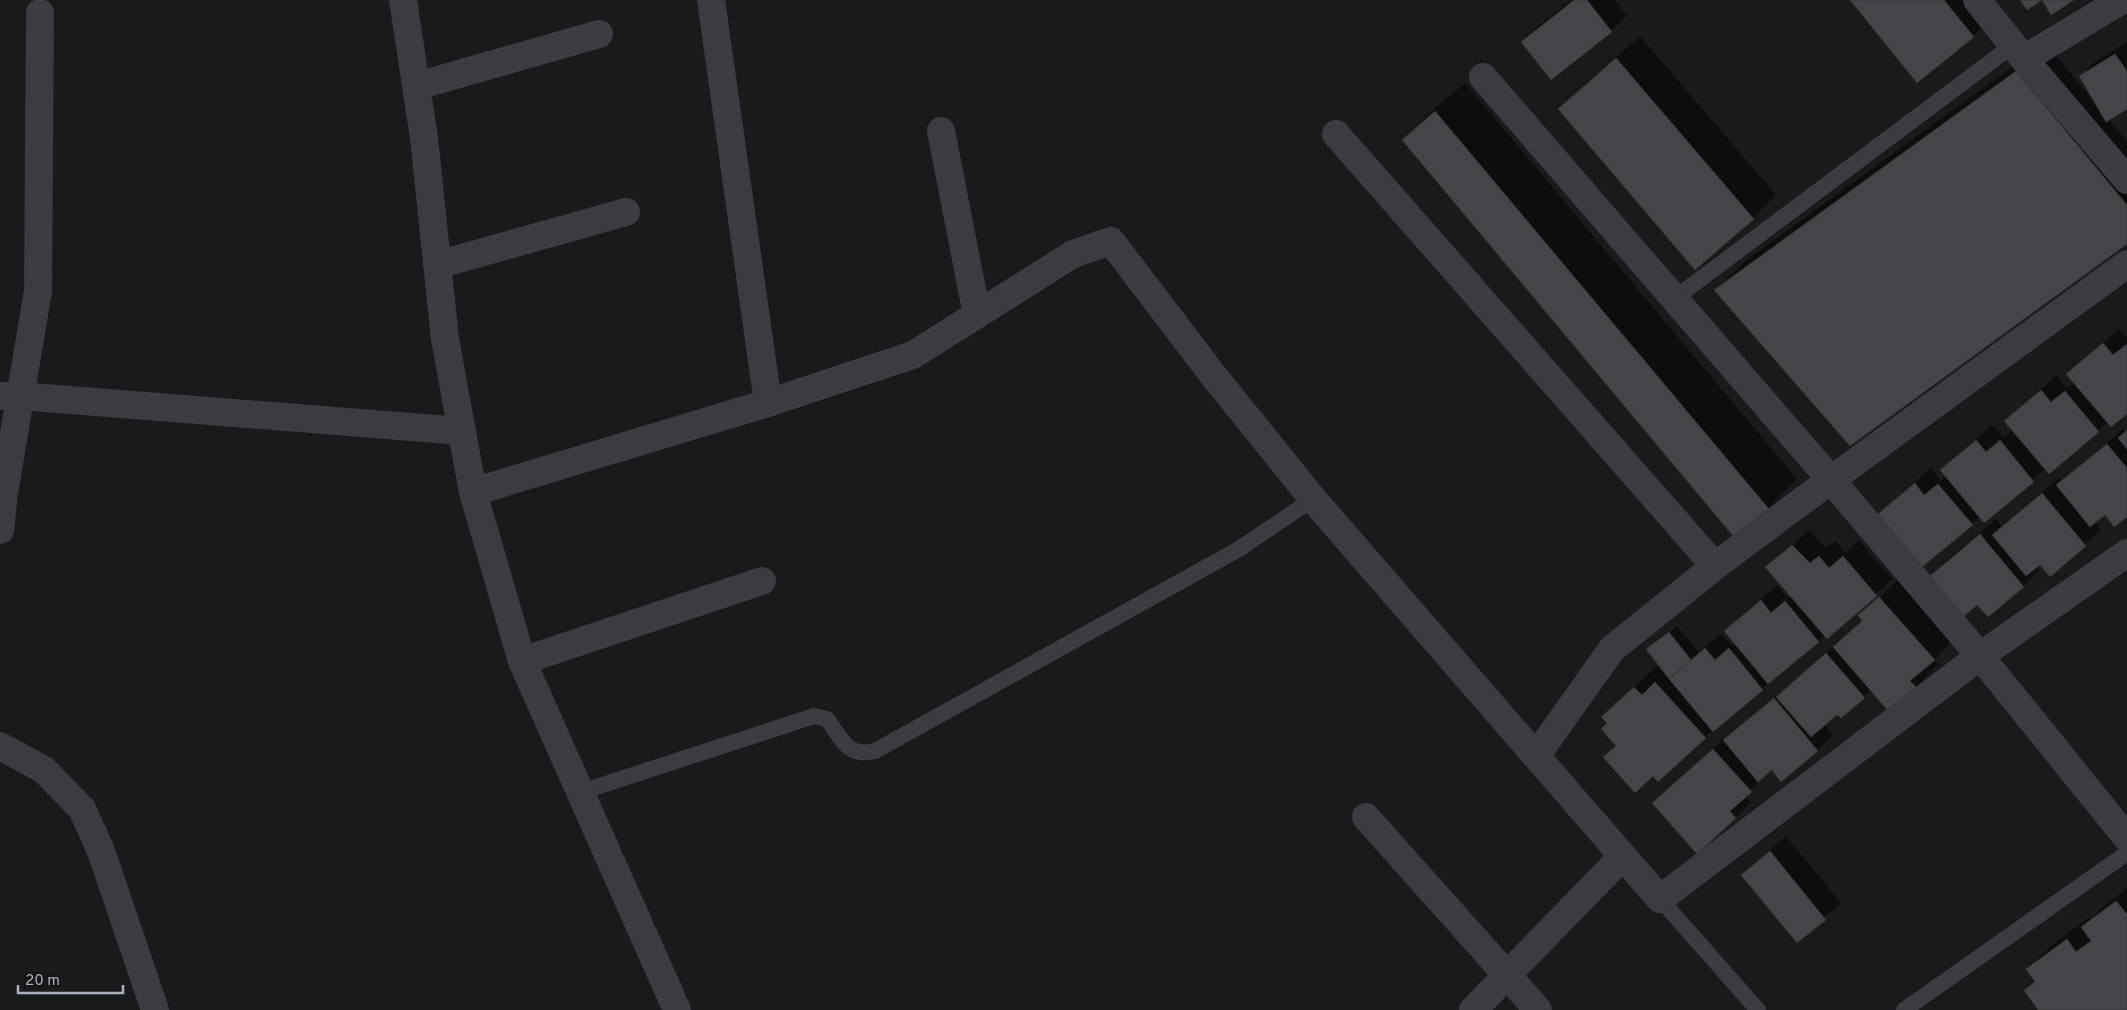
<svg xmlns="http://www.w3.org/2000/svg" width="2127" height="1010" font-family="Overpass,sans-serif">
  <rect width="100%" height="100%" fill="#1a1a1c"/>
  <path fill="#0007" d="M1571,0H1615L1627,16L1611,31L1522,42L1538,26Z
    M1851,0H1985L1996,13L1973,36Z
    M1640,36L1776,195L1753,218L1560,109L1583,86Z
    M2127,42V108L2108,119L2127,141V242L1716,290L1745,261L2045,43L2093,100H2094L2080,76L2096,61Z
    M1465,83L1797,479L1768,508L1403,140L1432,111Z
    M2119,329L2127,338V412L2108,422L2049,472L2046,468L1984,522L1980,516L1972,524L1880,514L1931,468L1941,481L1946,476L1941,470L1992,425L2003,437L2013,429L2006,421L2057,375L2067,388L2074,382L2068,374Z
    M2123,429L2126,432L2127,431V515L2105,513L2095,522L2101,530L2050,575L2040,563L2036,567L2039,570L2023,586L1977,604L1931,576L1947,560L1996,519L2002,526L2059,478L2062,482Z
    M1809,530L1826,548L1836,541L1845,553L1859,541L1892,579L1827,637L1825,635L1705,737L1604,757L1617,745L1608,723L1626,695L1659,664L1648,650L1677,626L1699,652L1721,634L1732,646L1735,642L1726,631L1742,615L1777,586L1787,598L1791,595L1767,567Z
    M1903,575L1957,637L1934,659L1939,664L1916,687L1871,689L1864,697L1837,713L1824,724L1833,735L1817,751L1772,768L1745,796L1751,802L1735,818L1670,788L1729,734L1791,684L1842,639L1863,619L1860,616Z
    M1786,836L1841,903L1797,941L1742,875Z
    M2127,888V1009L2040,1010L2025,991L2036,980L2028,969L2051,946L2090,917L2091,919L2105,905Z"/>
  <path fill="#444549" stroke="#343438" d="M1574,0H1587L1612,32L1551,80L1521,42Z
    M1850,0H1944L1974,37L1917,83Z
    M2020,0H2042L2027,10Z
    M2042,0H2074L2051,15Z
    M2115,54L2127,71V109L2106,122L2079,76Z
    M1616,58L1754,219L1695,270L1558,109Z
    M2016,71L2127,205V244L1850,446L1714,290Z
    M1435,111L1769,509L1734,537L1402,140Z
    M2103,343L2113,355L2127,344V414L2111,427L2066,374Z
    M2041,390L2051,402L2065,391L2099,432L2049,474L2004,421Z
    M2127,430V449L2118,438Z
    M1976,440L1986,452L2000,440L2034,482L1984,523L1940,470Z
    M2107,444L2127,468V517L2114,527L2105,515L2090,527L2056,485Z
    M1915,483L1924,495L1938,484L1973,525L1922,567L1878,514Z
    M2042,493L2086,546L2050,577L2040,565L2026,576L1992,535Z
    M1980,534L2024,587L1988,617L1977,605L1963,617L1930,576Z
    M1792,545L1810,563L1819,556L1829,568L1843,556L1877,596L1827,639L1765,567Z
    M1879,597L1935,660L1910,681L1917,688L1889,712L1833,647L1862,621L1858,615Z
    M1761,600L1771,613L1785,601L1819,642L1768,684L1724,631Z
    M1669,632L1691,660L1669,679L1646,649Z
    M1705,648L1715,660L1729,648L1763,690L1713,732L1669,679Z
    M1826,653L1865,698L1841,718L1837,715L1811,737L1776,697Z
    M1655,682L1706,738L1658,782L1653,776L1635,793L1603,757L1616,746L1601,729L1607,723L1601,717L1634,687L1642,695Z
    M1774,698L1818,751L1781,782L1772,770L1758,782L1723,740Z
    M1713,749L1752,792L1730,811L1736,818L1697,854L1652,803Z
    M1770,851L1826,920L1797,943L1741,875Z
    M2116,901L2127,914V1010H2038L2024,990L2035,982L2026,969L2067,939L2076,952L2091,941L2081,927Z"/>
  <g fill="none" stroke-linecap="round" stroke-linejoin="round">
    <path stroke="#3b3c41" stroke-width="16" d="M1675,298L2013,45
      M581,792L814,716L827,719C842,739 847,758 875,751L1239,549L1313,499
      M1660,899L1758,1010
      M1904,1010L2127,853"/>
    <path stroke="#3b3c41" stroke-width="28" d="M403,0L424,138L445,339L473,492L522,661L677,1010
      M711,0L768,403
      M1977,0L2024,59L2127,180
      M2024,59L2122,0
      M1483,77L1831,480L1980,656L2127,838
      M417,86L599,34
      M941,131L977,315
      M1336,134L1715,566
      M437,265L626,212
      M0,396H20L462,431
      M473,492L768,403L913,355L1073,254L1111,241L1213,375L1313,499L1660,899L1980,656L2127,553
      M0,530L4,493L38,291L40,13
      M522,661L762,581
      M0,746L44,770L82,809L101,851L155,1010
      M1536,756L1612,649L1715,566L1817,490L2127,264
      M1366,817L1538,1010
      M1473,1010L1623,856"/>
  </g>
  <path d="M18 985v8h105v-8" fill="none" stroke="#acb0bc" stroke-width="2.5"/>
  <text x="25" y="985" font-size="15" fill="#acb0bc" stroke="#151517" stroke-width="4" paint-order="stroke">20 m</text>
</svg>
